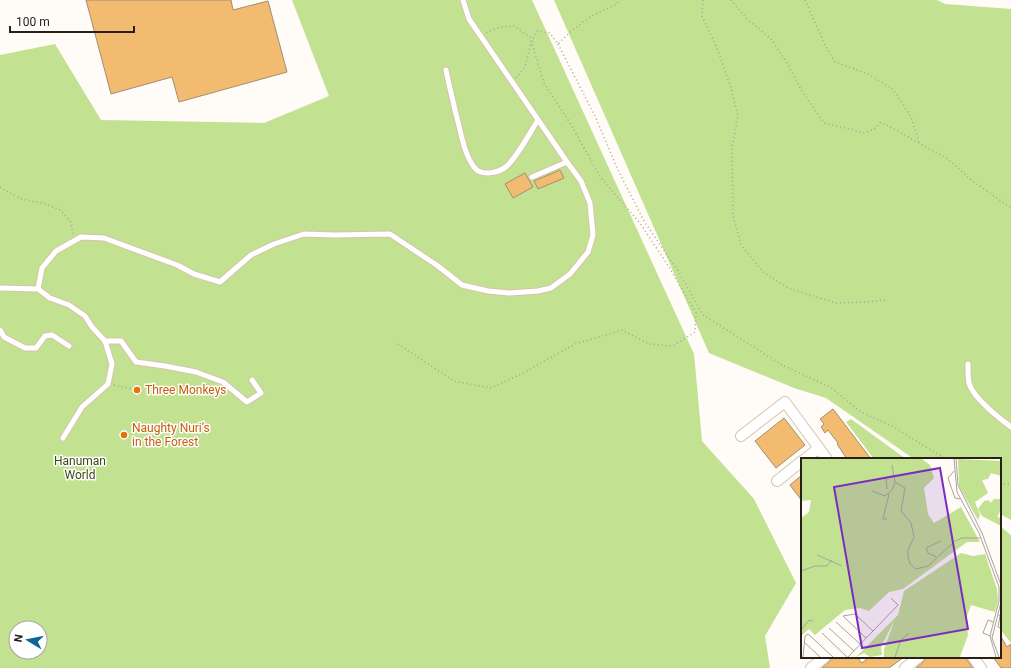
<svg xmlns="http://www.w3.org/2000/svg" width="1011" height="668" font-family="Roboto,sans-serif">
  <rect width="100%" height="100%" fill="#fffbf6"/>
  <path fill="#c2e191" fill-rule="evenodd" d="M292,0H532L694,354L702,441L754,499L796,583L765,636L770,668H0V55L55,44L101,120L264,123L329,96ZM16,628H40V652H16Z
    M554,0H937L945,4L1011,9V520L1000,514V459H914L826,398L794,388L709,353Z
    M851,419L906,459H874L846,422Z
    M1000,526L1011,535V643L1000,629Z"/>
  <path fill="#f2bb70" stroke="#a08e76" d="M86,0H231L233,10L268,1L287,72L179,102L172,77L111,94Z
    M560,170L564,178L538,189L534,181Z
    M525,173L533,187L513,198L505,184Z
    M833,409L868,455L871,459H847L837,444L838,443L828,430L825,433L821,427L824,424L820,419Z
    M784,418L805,445L776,468L755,441Z
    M802,475V501L790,485Z
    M1000,635L1007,647L1011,644V668H1001L993,657H1000Z
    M833,657H857L862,663L869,657H904L889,668H822L829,662Z
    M926,657H965L973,668H916L923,662Z"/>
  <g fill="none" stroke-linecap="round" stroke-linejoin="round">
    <defs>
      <path id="service" d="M446,70C450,90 455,110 460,130C463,143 466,156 474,167C481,177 499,173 507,166C519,154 529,134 538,120
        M532,177L567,162
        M0,288L38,289
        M0,330L4,337L25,348H36L45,336L52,335L69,346
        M105,341H121L136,362L165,366L196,372L223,382L247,402L261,393L252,380
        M968,364C968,370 968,378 969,383C973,398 999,418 1011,427
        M63,438L82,407L108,384L112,364L105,341L92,327L85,316L69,305L50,298L38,289L42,268L56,251L81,237L104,238L177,265L194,274L220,282L251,255L274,244L304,234L334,235L390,234L438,266L462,285L488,291L509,293L538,291L551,288L570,274L588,252L593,235L590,203L581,181L567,162L469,19L463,0"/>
      <path id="minor" d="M741,436L785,402L827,459
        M805,459L819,448
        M777,481L802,461
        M973,657L981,668
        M811,668L825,657
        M905,668L919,657"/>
    </defs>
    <use href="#service" stroke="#d8c4ac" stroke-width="7"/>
    <use href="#minor" stroke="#d8c4ac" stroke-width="12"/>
    <path stroke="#a7a29b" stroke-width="1.5" stroke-dasharray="1 3" stroke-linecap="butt" d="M703,0L702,16L718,50L731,88L738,116L732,147L733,215L741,245L763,272L788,288L836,303L864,302L886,300
      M731,0L746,18L771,39L787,63L802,91L824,123L846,128L865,133L874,129L881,122L948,159L971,180L1011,208
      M805,0L825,45L835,62L866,73L893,89L911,117L919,143
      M558,44L595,116L618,170L644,221L679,272L703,315L782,365L830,387L861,412L892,426L934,452L947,459
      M516,78L525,67L531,43L537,31L550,33L558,44C568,34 578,25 590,17C600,11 612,8 621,0
      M0,187L8,192L22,199L46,204L60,210L71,222L73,235
      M398,344L454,381L491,388L523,373L575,344L622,330L649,344L673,346L695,332L696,313L669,267L640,223L601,178L570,123L544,83L530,37L514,26L500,27L486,33
      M114,385L136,390
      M1000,483L1011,485"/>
    <use href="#service" stroke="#fff" stroke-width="5"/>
    <use href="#minor" stroke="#fff" stroke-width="10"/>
  </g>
  <g fill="#e8710a" stroke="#fff" stroke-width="1.5">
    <circle cx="137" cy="390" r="4"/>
    <circle cx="124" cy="435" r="4"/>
  </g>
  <g text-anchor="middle" stroke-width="3" stroke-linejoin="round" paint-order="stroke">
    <g font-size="12" fill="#c56008" stroke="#fff" text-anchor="start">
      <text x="145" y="394">Three Monkeys</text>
      <text x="132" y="432">Naughty Nuri’s<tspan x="132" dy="14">in the Forest</tspan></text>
    </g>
    <g font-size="12" fill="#374a0f" stroke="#fff">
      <text x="80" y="465">Hanuman<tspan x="80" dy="14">World</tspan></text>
    </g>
  </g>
  <g transform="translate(801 458)">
    <rect width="200" height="200" fill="#fffbf6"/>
    <path d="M0,1H121L129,7L133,20L123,30L127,56L133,65L160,49L179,84H166L102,131L88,134L68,153L59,150L44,152L14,177L8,171L0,178V60L8,54L10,42L0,43ZM157,1L200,3V18L190,15L187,21L181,22L187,35L174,44L179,57L177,62L158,28ZM193,41H200V52L196,59L200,60V68L181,58L177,51L183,43L188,42L189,45ZM160,95L172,98L184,96L196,131L197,143L194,154L170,147L165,161L167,177L159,199H83V191L94,161L80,189L81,197L69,199L63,195L55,199L97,157L103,133Z" fill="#c2e191"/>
    <path fill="none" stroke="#a9a39d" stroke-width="1" d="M153,1L156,34L178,75L198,129V143L189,178L195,199M155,1L157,27L181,75L200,127M91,7L94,24M153,13L147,20L154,40L159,41M86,31L85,20L93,17M71,33L84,38L91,32L94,24L104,30L100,53L110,65L113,79L107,92V99L109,106L115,111L127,108L154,83L161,80H179M86,61H82L88,36M16,97L41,108M135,99L127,95L125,90L140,83M0,113L14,108H26L31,102M197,156L199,158L197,169L200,170M35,164L59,186M28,170L53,193M0,172L8,162L12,163M21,175L46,199M189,178L182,175L187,162L192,164M65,180L42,158L54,156L72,173M3,184L19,199M2,199L4,178L7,176L32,199M47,199L97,147L90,140M94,199L100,182L108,175M198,199L191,180L200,144"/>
    <path fill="#7b2cbf" fill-opacity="0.15" stroke="#7b2cbf" stroke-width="2" d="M139,10L167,171L61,190L33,29Z"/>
    <rect width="200" height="200" fill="none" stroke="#282017" stroke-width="2"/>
  </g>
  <g transform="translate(28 640) rotate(280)"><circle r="19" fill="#ffffff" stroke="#a9a6a2"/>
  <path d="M0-3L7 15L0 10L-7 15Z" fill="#0b6595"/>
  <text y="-6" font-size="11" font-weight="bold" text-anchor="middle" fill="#282017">N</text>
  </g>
  <path d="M10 26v6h124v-6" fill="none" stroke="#282017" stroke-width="2"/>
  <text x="16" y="26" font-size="12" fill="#282017" stroke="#ffffff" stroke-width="3" paint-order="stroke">100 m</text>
</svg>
